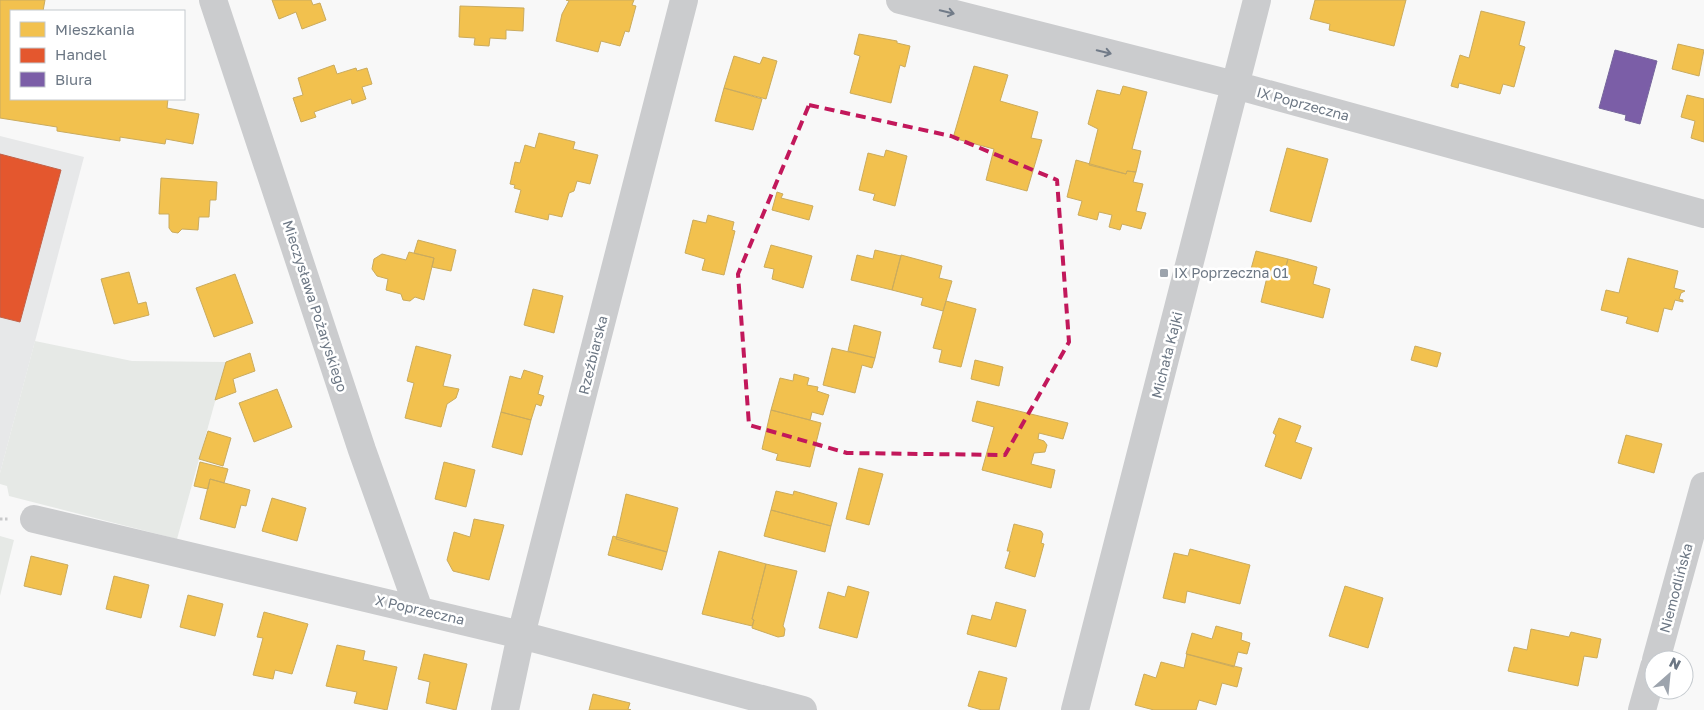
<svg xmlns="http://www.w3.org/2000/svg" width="1704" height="710" font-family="'Golos Text',sans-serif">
  <rect width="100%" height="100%" fill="#f8f8f8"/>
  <path fill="#e7e8e9" d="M0,136L84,157L0,473Z"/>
  <path fill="#e6e9e6" d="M35,341L132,361L226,362L177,539L9,496L7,486L0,484V473Z
    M0,536L14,540L0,596Z"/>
  <path fill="#f2c14e" stroke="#caab5e" d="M0,0H45L43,11H11V99H168L167,108L199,114L193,144L166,139L165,144L120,137V141L57,131V127L0,118Z
    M272,0H311L313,5L320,3L326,20L302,29L296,12L279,19Z
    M566,0H634L632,5L636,6L629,32L625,31L620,46L601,41L598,52L556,41L562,14L569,1Z
    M1315,0H1406L1394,46L1329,30L1330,24L1310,19Z
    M460,6L524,8L523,31L506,30V39L490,38L489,46L474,45L475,38L459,37Z
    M1481,11L1525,22L1519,45L1525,47L1514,87L1503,84L1500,94L1459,83L1458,88L1451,86L1460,55L1469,58Z
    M859,34L897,41V43L910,46L905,67L900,65L891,103L850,93L860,56L854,54Z
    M1678,44L1704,50L1699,76L1672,69Z
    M734,56L760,64L763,57L777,61L766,99L724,88Z
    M334,65L337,74L356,68L357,71L367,68L372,84L362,87L366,99L352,104L351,99L314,112L316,117L301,122L293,98L303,95L298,78Z
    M974,66L1008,75L1000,101L1038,112L1031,138L1042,140L1027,191L986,180L994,149L953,138Z
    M1123,86L1147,92L1132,149L1141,151L1136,172L1127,171L1126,174L1089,165L1098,129L1088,124L1097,90L1120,95Z
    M724,88L762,99L753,130L715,121Z
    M1687,95L1704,99V142L1691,138L1695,121L1681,117Z
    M539,133L575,142L573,149L598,155L590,184L577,181L574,191L569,193L562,217L549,214L548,220L515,212L521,190L514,188L515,185L510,184L515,162L520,163L525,145L535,148Z
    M1287,148L1328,159L1311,222L1270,211Z
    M886,150L907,156L895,206L873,200L875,194L859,190L868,153L884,157Z
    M1076,160L1126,174L1127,171L1136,172L1133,182L1143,184L1136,211L1146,213L1141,229L1122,224L1120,230L1109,227L1112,215L1099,212L1097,220L1078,215L1082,201L1067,197Z
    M161,178L217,182L216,200H210L209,217H199L198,230L182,229L178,233L172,232L169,228V214H159Z
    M777,192L783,194L781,198L813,206L809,220L772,210Z
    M708,215L734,222L732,230L735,231L724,275L702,270L705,259L685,253L693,220L706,223Z
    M418,240L456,250L451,271L432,267L434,258L414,253Z
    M771,245L812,256L803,288L772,279L774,269L764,267Z
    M875,250L901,256L892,290L851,280L857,255L873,259Z
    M1256,251L1288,259L1283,277L1251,269Z
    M409,252L434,258L424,300L415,297L410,301L403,300L401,294L386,290L388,279L377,276L372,269L374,259L382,254L406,260Z
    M901,255L942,266L939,278L952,281L943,311L921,305L923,298L892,290Z
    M1628,258L1678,271L1674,288L1685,291L1681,293L1679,299L1683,300V302L1675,300L1672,310L1664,308L1658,332L1626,323L1628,317L1601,310L1606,290L1619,293Z
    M1288,259L1317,267L1313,284L1330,289L1323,318L1261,302L1268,273L1283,277Z
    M129,272L138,304L146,302L149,315L114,324L101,279Z
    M235,274L253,323L214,337L196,288Z
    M533,289L563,296L554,333L524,325Z
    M946,301L976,309L961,367L939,362L942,350L933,348Z
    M854,325L881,332L875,358L848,351Z
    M416,346L451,355L443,386L459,389L456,398L447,404L441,427L405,418L414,383L407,381Z
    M1415,346L1441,353L1437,367L1411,360Z
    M832,348L875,358L872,368L862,365L855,393L823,385Z
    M250,353L255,371L233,379L236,392L215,400L226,362Z
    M975,360L1003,367L999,386L971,379Z
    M524,370L543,376L538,394L544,396L541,406L536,404L531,420L501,412L510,376L521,379Z
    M794,374L809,378L807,385L818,387L817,391L829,395L823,415L812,412L810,420L771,410L780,378L793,381Z
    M277,389L292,427L254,442L239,403Z
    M977,401L1068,423L1063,439L1039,433L1038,439L1044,441L1047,445L1045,452L1034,453L1031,464L1055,470L1051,488L982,470L994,427L972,421Z
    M771,410L821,423L810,467L776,460L778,454L762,449Z
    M501,412L531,420L522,455L492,447Z
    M1279,418L1301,426L1295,442L1312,448L1301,479L1265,466L1276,435L1273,433Z
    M208,431L231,438L223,466L199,459Z
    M1626,435L1662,444L1654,473L1618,463Z
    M200,462L228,469L224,483L210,479L208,489L194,486Z
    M444,462L475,470L466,507L435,499Z
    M859,468L883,474L869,525L846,519Z
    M210,479L250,490L246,506L241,505L235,528L200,519Z
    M776,491L793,495L794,491L837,503L831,526L771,510Z
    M626,494L678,508L667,552L616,539Z
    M272,498L306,508L297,541L262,531Z
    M771,510L831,526L825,552L764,536Z
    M474,519L504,525L489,580L453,571L447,560L454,532L470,537Z
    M1014,524L1041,531L1043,534L1041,543L1044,544L1035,577L1005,568L1010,551H1007Z
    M613,536L667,552L662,570L608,555Z
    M1190,549L1250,565L1240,604L1187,591L1185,603L1163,598L1174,553L1188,556Z
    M719,551L766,564L752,619L754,620L752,626L702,614Z
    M31,556L68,565L61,595L24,586Z
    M766,564L797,571L783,626L785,629L784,636L778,637L752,628L754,620L752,619Z
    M114,576L149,585L141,618L106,609Z
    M848,586L869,592L857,638L819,628L828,592L845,597Z
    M1345,586L1383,598L1368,648L1329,636Z
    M188,595L223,604L215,636L180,627Z
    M996,602L1026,610L1016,647L967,634L972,615L991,620Z
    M264,612L308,624L292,674L275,670L273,679L253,675L263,638L257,637Z
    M1216,626L1242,633L1241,640L1250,643L1247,654L1238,652L1234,667L1186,654L1192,633L1212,639Z
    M1531,629L1569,637L1571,632L1601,639L1597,658L1584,656L1578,686L1508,671L1514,647L1527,650Z
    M337,645L365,651L363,660L397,667L387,710L354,703L357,692L326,686Z
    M424,654L467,664L456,710L426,703L430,682L418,679Z
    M1187,654L1242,668L1237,687L1222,683L1216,705L1199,700L1196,710H1154L1135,705L1144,674L1156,678L1161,662L1184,668Z
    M979,671L1007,678L999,710H982L968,706Z
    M593,694L630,703L628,709L631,710H589Z"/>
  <path fill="#e4572e" stroke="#c06148" d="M0,154L61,170L20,322L0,317Z"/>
  <path fill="#7b5ea7" stroke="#76669c" d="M1615,50L1657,61L1640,124L1625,120L1626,115L1599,108Z"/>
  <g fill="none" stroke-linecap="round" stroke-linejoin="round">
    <path stroke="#c9cacb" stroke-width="3" stroke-dasharray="2.5 2.5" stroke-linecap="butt" d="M0,519H8"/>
    <path stroke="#cbccce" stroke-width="28" d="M213,0L362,450L419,610
      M900,0L1235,85L1704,214
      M34,519L521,635L803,710
      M1656,660L1704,486
      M505,710L521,635L684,0
      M1075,710L1257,0
      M1642,710L1654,667"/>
  </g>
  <defs><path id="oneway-shaft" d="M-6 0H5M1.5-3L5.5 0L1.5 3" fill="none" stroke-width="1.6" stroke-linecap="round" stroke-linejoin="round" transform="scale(1.25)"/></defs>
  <g stroke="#717b88">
    <use href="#oneway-shaft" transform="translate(947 12) rotate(14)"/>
    <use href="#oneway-shaft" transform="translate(1104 52) rotate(14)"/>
  </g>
  <path fill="none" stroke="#c2185b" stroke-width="4" stroke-dasharray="10 6" stroke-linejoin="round" d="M809,105L951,136L1057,180L1069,342L1005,455L847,453L749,425L738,274Z"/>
  <rect fill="#9da4ad" stroke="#fff" stroke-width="2" x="1159" y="268" width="10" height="10" rx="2.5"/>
  <g text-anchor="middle" stroke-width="5" stroke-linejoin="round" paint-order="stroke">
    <g font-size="14" fill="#6c7784" stroke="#fff">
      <text transform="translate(1303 104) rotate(15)" y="5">IX Poprzeczna</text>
      <text transform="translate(315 306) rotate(72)" y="5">Mieczysława Pożaryskiego</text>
      <text transform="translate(593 355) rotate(-76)" y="5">Rzeźbiarska</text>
      <text transform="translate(1167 355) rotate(-76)" y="5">Michała Kajki</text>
      <text transform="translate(1676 588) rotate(-75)" y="5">Niemodlińska</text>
      <text transform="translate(420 610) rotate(13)" y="5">X Poprzeczna</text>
    </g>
    <g font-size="14" fill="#6c7784" stroke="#fff" text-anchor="start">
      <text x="1174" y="278">IX Poprzeczna 01</text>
    </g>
  </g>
  <rect x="10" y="10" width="175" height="90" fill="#ffffff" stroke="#c4c9ce"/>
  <rect x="20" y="22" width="25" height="15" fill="#f2c14e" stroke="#c4c9ce"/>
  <text x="55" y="35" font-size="15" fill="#6c7784">Mieszkania</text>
  <rect x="20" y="48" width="25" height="15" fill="#e4572e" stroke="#c4c9ce"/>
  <text x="55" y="60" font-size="15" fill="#6c7784">Handel</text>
  <rect x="20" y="72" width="25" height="15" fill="#7b5ea7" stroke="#c4c9ce"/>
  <text x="55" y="85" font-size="15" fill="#6c7784">Biura</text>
  <g transform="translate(1669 675) rotate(27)"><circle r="24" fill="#ffffff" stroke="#c4c9ce"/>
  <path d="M0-4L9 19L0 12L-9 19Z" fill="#9da4ad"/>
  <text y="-8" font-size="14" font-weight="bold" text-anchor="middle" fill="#6c7784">N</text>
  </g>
</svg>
